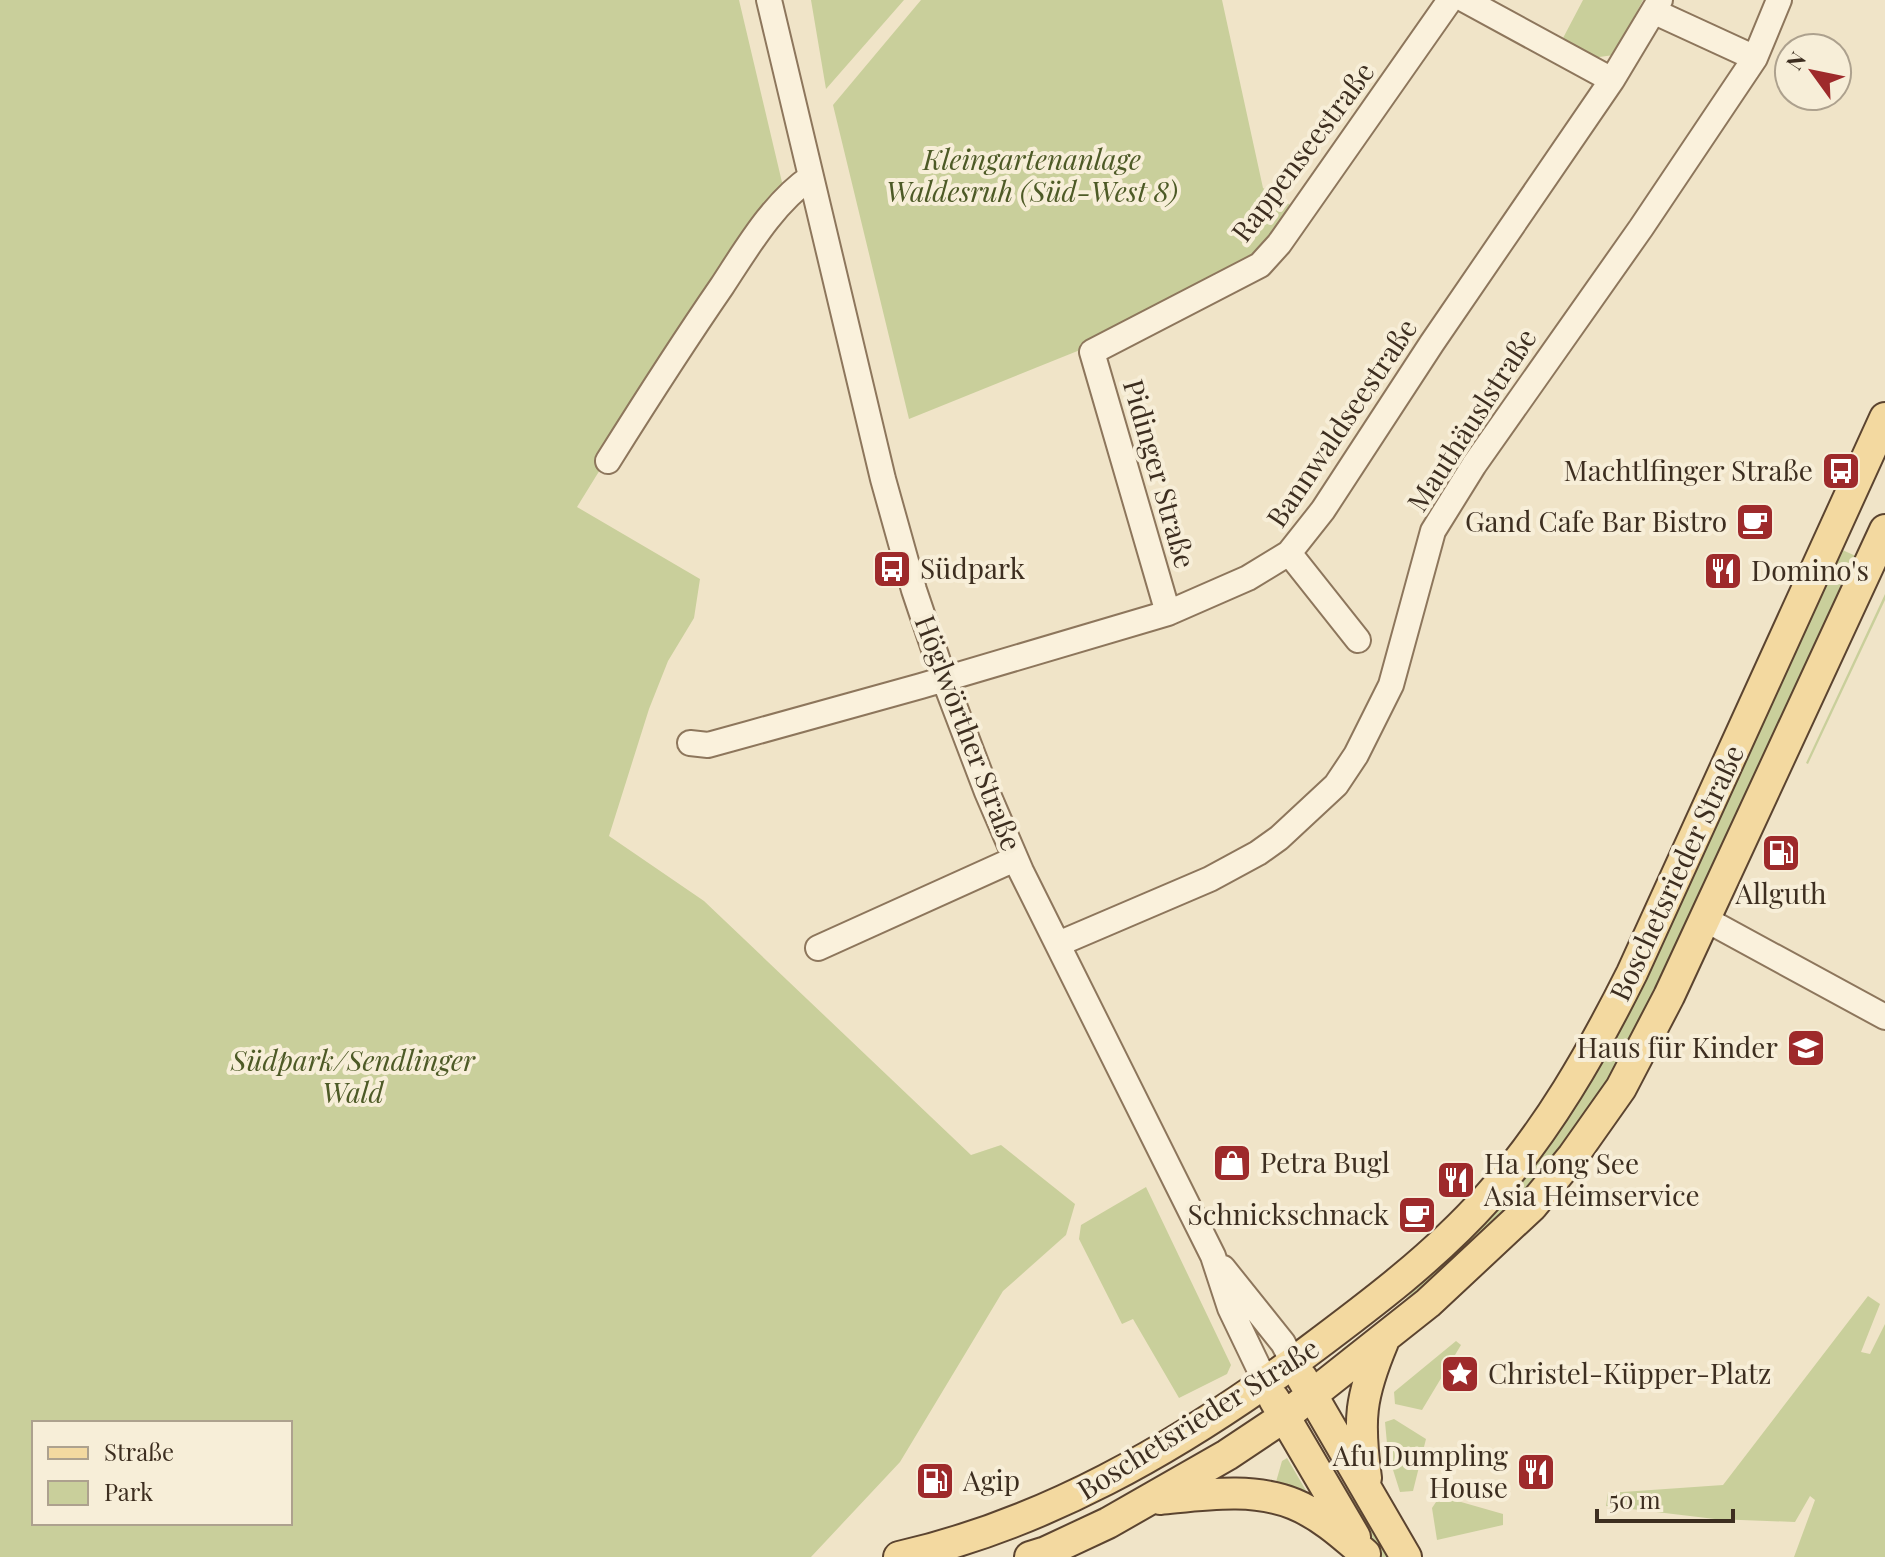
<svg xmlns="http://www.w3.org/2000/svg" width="1885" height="1557" font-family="'Playfair Display',serif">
  <rect width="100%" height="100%" fill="#f0e4c8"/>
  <path fill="#c9cf9b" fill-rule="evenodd" d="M0,0H739L785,195L661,371L577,507L700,579L694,618L668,661L649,709L609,836L704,901L971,1155L1001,1145L1075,1204L1066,1235L1003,1291L900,1462L811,1557H0ZM34,1423H290V1523H34Z
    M811,0H904L826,89Z
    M921,0H1222L1263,188L1295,208L1273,236L1247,261L1080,350L909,419L833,105Z
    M1583,0H1643L1614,55L1592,58L1562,40Z
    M1838,548L1858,557L1675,957L1587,1122L1475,1251L1346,1356L1342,1349L1393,1312L1511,1190Z
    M1885,594V600L1808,764L1806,763Z
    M1146,1187L1231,1365L1227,1374L1179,1398L1133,1319L1122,1324L1079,1239L1081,1225Z
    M1868,1296L1880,1304L1861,1352L1870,1354L1885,1324V1557H1794L1815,1500L1810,1496L1795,1522L1715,1519L1606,1506L1608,1493L1723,1485Z
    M1456,1341L1461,1345L1422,1410L1395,1404L1394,1392Z
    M1394,1419L1426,1439L1413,1491L1400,1492L1388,1454L1385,1422Z
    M1315,1438L1384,1550L1389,1557H1379L1310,1441Z
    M1287,1458L1315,1506L1274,1489L1282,1461Z
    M1440,1496L1503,1514V1525L1437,1540L1432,1508Z"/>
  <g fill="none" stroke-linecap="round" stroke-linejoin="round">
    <defs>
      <path id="minor" d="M769,0L883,479L914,590L944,679L987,792L1021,871L1213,1256L1230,1308L1266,1383
        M1465,0L1612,80
        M1655,12L1755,58
        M608,461C645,402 682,344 722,286C747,248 773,203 811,177
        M1289,553L1358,640
        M1168,613L1092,352L1260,265L1279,244L1450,0
        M690,743L708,745L748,734L921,686L1168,613L1248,578L1289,553L1323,510L1432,343L1612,80L1660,0
        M1705,919L1885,1017
        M1058,944L1210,879L1258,853L1279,838L1336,785L1356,755L1391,685L1433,531L1474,465L1641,228L1755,58L1779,0
        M818,948L1015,859
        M1223,1268L1283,1343L1293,1362"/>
      <path id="major" d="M1302,1378L1406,1557
        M1274,1399L1355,1537
        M1366,1478C1358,1420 1360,1397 1383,1342
        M1160,1499C1203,1495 1253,1487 1294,1504C1321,1515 1343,1535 1365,1554
        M899,1557C1044,1524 1174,1449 1294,1362C1362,1311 1431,1261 1488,1197C1547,1132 1593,1051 1632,973L1885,418
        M1030,1557L1046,1552L1108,1523L1227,1455L1284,1417L1428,1303L1532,1206L1573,1156L1621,1088L1669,996L1885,530"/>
    </defs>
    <use href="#minor" stroke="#8d765c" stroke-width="28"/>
    <use href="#major" stroke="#5b4430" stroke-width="34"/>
    <use href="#minor" stroke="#faf1dc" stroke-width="24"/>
    <use href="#major" stroke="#f3d9a0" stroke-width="30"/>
  </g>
  <defs>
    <symbol id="bus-square" viewBox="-11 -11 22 22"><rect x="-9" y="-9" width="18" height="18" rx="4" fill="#9e2a2b" stroke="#f7eed8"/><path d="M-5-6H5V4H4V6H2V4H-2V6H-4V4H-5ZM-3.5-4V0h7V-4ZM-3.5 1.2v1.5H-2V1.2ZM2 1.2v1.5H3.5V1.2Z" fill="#fff"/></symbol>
    <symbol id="cafe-square" viewBox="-11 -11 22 22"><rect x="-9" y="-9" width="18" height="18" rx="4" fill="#9e2a2b" stroke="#f7eed8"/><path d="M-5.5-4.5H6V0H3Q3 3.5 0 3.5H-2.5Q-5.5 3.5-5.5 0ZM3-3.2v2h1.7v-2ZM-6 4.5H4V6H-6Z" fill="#fff"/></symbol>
    <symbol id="restaurant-square" viewBox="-11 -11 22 22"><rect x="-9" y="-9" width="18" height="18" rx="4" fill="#9e2a2b" stroke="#f7eed8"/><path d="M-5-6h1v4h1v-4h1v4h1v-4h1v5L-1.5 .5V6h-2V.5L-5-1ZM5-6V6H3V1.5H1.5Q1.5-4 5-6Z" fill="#fff"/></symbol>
    <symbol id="fuel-square" viewBox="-11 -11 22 22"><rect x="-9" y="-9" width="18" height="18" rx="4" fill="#9e2a2b" stroke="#f7eed8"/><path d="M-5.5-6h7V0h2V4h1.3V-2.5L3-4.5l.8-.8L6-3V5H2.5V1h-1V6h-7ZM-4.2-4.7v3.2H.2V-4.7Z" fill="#fff"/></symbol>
    <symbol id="school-square" viewBox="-11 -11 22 22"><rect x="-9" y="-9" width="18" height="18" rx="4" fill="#9e2a2b" stroke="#f7eed8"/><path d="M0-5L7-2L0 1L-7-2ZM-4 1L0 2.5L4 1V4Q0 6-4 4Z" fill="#fff"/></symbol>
    <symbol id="shop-square" viewBox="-11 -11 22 22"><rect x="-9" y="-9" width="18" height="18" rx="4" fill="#9e2a2b" stroke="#f7eed8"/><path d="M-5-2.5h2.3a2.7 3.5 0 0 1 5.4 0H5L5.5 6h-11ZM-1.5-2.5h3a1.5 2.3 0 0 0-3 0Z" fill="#fff"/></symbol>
    <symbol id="sight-square" viewBox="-11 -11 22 22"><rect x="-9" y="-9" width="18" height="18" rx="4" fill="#9e2a2b" stroke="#f7eed8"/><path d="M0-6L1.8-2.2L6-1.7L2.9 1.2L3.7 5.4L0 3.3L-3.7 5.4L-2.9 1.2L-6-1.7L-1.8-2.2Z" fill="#fff"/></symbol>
  </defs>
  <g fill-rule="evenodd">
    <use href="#bus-square" x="1819" y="449" width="44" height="44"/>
    <use href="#cafe-square" x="1733" y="500" width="44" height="44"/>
    <use href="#bus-square" x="870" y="547" width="44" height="44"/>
    <use href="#restaurant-square" x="1701" y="549" width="44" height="44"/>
    <use href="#fuel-square" x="1759" y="831" width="44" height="44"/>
    <use href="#school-square" x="1784" y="1026" width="44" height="44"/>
    <use href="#shop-square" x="1210" y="1141" width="44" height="44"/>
    <use href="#restaurant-square" x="1434" y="1158" width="44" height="44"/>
    <use href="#cafe-square" x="1395" y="1193" width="44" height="44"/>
    <use href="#sight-square" x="1438" y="1352" width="44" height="44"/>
    <use href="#restaurant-square" x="1514" y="1450" width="44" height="44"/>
    <use href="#fuel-square" x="913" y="1459" width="44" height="44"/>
  </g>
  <g text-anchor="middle" stroke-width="8" stroke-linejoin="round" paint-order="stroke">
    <g font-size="28" fill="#3d2e20" stroke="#f7eed8">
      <text transform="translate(1303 152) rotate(-53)" y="10">Rappenseestraße</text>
      <text transform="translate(1472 420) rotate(-57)" y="10">Mauthäuslstraße</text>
      <text transform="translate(1342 423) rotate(-56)" y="10">Bannwaldseestraße</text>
      <text transform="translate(1159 474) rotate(74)" y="10">Pidinger Straße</text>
      <text transform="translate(968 733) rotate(69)" y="10">Höglwörther Straße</text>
      <text transform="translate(1677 873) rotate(-65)" y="10">Boschetsrieder Straße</text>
      <text transform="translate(1198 1419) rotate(-32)" y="10">Boschetsrieder Straße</text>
    </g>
    <g font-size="28" font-style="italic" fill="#4d5a26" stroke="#f7eed8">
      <text x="1032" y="170">Kleingartenanlage<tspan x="1032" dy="32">Waldesruh (Süd-West 8)</tspan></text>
      <text x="353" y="1071">Südpark/Sendlinger<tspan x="353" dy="32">Wald</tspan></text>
    </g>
    <g font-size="28" fill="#3d2e20" stroke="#f7eed8" text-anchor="start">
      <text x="1813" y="481" text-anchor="end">Machtlfinger Straße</text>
      <text x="1727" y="532" text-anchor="end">Gand Cafe Bar Bistro</text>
      <text x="920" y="579">Südpark</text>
      <text x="1751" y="581">Domino's</text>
      <text x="1781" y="904" text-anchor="middle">Allguth</text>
      <text x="1778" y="1058" text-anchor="end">Haus für Kinder</text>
      <text x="1260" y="1173">Petra Bugl</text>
      <text x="1484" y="1174">Ha Long See<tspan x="1484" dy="32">Asia Heimservice</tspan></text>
      <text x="1389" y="1225" text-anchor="end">Schnickschnack</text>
      <text x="1488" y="1384">Christel-Küpper-Platz</text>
      <text x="1508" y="1466" text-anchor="end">Afu Dumpling<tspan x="1508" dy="32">House</tspan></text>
      <text x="963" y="1491">Agip</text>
    </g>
  </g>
  <rect x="32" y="1421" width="260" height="104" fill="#f7eed8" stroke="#ada18e" stroke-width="2"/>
  <rect x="48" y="1447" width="40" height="12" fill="#f3d9a0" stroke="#ada18e" stroke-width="2"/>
  <text x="104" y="1461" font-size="24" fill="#3d2e20">Straße</text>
  <rect x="48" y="1481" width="40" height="24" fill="#c9cf9b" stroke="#ada18e" stroke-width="2"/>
  <text x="104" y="1501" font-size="24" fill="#3d2e20">Park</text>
  <g transform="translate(1813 72) rotate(303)"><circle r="38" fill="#f7eed8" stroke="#ada18e" stroke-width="2"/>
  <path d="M0-6L14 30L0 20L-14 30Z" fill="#9e2a2b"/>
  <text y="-12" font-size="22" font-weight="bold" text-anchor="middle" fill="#3d2e20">N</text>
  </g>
  <path d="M1597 1509v12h136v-12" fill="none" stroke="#3d2e20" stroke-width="4"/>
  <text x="1609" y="1509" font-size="24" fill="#3d2e20" stroke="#f7eed8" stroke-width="6" paint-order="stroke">50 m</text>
</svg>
